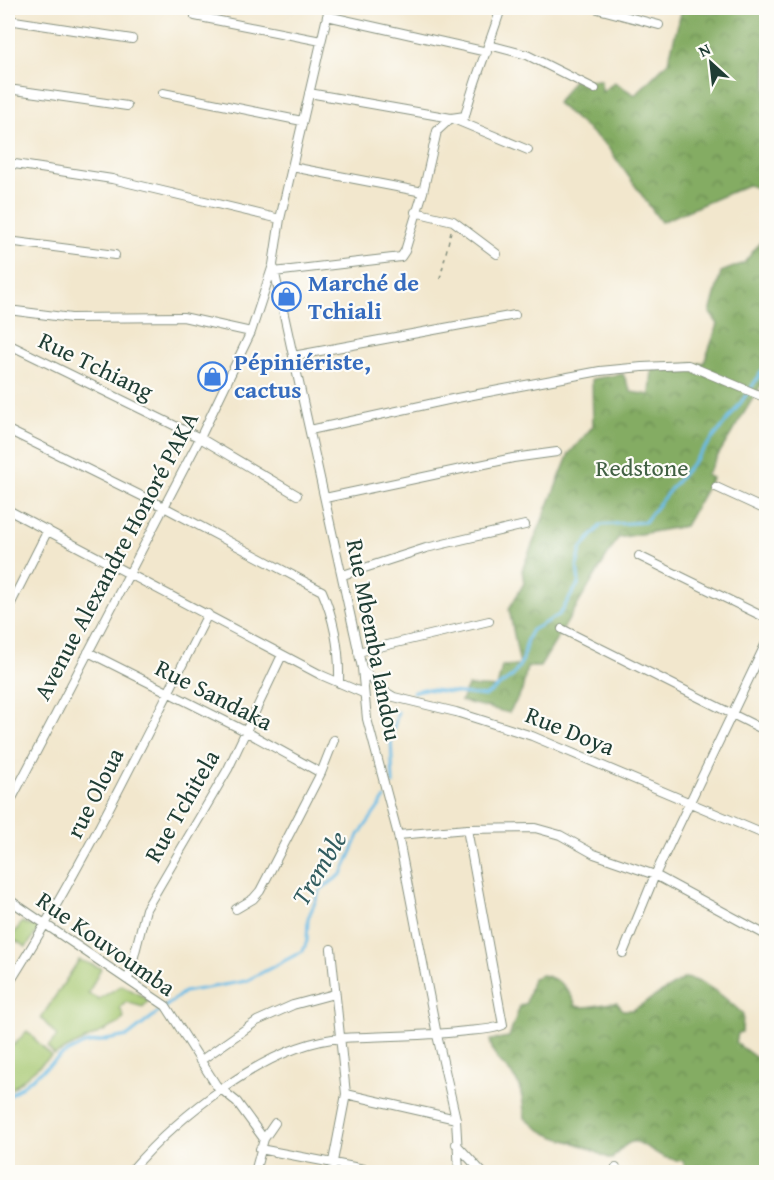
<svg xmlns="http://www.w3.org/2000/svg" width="774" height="1180" font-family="'Gentium Book Plus',serif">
  <defs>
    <pattern id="forest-crowns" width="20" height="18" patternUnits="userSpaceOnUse" patternTransform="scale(1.5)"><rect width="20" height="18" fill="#84ac63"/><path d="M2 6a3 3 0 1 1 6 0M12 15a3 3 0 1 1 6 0" fill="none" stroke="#6b8d52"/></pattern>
  </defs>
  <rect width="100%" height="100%" fill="#fdfcf7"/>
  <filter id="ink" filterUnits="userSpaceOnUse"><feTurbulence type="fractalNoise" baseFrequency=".0167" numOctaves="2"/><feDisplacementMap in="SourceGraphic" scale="12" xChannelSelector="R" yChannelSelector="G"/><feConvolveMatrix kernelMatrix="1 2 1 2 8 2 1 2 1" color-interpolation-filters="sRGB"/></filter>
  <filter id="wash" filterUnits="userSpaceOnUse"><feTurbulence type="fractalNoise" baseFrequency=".008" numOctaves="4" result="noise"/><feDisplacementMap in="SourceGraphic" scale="24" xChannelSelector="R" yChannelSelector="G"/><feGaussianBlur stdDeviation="1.35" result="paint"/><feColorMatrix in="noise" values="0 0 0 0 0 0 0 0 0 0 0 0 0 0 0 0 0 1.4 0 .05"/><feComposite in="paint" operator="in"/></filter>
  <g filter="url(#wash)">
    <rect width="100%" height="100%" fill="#f2e7cd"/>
    <path fill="#a6c871" stroke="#628252" stroke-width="1.5" d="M22,922L31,926L34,923L41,926L26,947L11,938Z
      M79,960L101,968L88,994L99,999L122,985L149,1000L143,1007L126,1002L120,1008L124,1017L118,1024L54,1055L48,1047L57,1036L41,1018Z
      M27,1031L51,1056L8,1092V1041L14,1045Z"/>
    <path fill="url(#forest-crowns)" stroke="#52744c" stroke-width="1.5" d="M721,8H766V196L763,190L748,185L661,222L607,146L557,103L573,80H601L602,92L614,82L635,95L668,62L682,9L720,13Z
      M766,235V377L706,475L712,478L685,526L618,538L540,667H527L522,691L509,713L461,701L468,686L497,688L502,666L520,665L509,609L524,583L522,570L569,454L593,426L592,379L623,374L631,392L650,395L652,368L704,363L718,324L710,313L721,272L744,263Z
      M542,975C561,979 569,989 576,1006C591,1010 602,1002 617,1003L623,1010H633L685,978C706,980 728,1000 743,1014L742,1032L738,1033L736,1043L766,1065V1172H687L683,1161C677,1160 670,1159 664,1157C638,1145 636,1129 612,1159C602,1157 596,1151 586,1147C558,1136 550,1140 525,1118C523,1106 523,1091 516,1080C504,1062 495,1065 490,1040L509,1037L520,1006L526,1003L533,978Z"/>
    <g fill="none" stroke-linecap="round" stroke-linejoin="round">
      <path stroke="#6abce6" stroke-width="3" d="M413,692L424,689L485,696L513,676L523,660L527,639L532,630L559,615L579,583L577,566L581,549L601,525L645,522C684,468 733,422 766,364
        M393,784L391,738L398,712
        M8,1097L62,1055L84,1044L128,1036L184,992L246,981L303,951L307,941L308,918L321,889L342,874L359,835L385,798"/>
    </g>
  </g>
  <g filter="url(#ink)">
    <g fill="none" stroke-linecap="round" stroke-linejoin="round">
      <defs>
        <path id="street" d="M556,8H592
          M594,8L659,25
          M195,16L321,41
          M327,16L487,52
          M8,20L132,39
          M489,45L527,55L595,89
          M8,89L127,106
          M163,93L302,121
          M309,93L451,118L528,150
          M8,163L112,179L280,219
          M292,167L423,192
          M415,212L453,221L497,254
          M8,241L115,255
          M273,265L362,668L367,719L398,835L437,1035L456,1119L459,1172
          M274,272L401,257L405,251L423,192L437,131L451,118L465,116C474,79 490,44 501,8
          M8,310L71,318L183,317L251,332
          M8,344L200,438L297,495
          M293,356L515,315
          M8,430L164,507L322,591C335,621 340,649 339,683
          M310,430L457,398L600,371L642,367L688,365L766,398
          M716,487L766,510
          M325,498L513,458L557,452
          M8,510L321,675L363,693
          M639,556L766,618
          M343,575L426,548L525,525
          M8,609L48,530
          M562,629L766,731
          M88,652L245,731L321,773
          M358,652L489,621
          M362,668L379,688L394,697L456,712L532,736L766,835
          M8,806L200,438L251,332L273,265L280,219L329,8
          M398,835L467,829L535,828L560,835L594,854L655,875L766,935
          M8,899L166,1006L216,1085L237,1102L264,1139
          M236,909L253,899L260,891L321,773L334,740
          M623,953L655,875L766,643
          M128,980L146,909L228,769L282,655
          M8,985C83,867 144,740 208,614
          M200,1061L257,1021L293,1005L334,994
          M346,1094L456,1119
          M456,1144L482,1172
          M260,1149L380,1172
          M130,1172C176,1118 269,1042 343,1038C384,1036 426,1036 467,1031C479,1030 492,1030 503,1025L467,829
          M255,1172L264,1139L275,1123
          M331,1172L346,1094L331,949
          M613,1172L616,1168"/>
      </defs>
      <use href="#street" stroke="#889280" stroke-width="10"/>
      <path stroke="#889280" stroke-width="1.5" stroke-dasharray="4.5 4.5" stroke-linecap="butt" d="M440,279L451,231"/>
      <use href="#street" stroke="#fff" stroke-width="8"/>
    </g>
  </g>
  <defs>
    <symbol id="shop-ring" viewBox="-11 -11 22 22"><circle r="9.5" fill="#fdfcf7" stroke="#3f7fe0" stroke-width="1.5"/><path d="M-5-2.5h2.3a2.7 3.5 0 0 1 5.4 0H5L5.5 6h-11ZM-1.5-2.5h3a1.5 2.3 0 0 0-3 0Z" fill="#3f7fe0"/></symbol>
  </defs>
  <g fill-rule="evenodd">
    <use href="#shop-ring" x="270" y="280" width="33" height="33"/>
    <use href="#shop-ring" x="196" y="360" width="33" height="33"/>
  </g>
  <g text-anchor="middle" stroke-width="4.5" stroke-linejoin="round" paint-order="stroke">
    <g font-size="24" font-weight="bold" fill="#366cbe" stroke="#fdfcf7" text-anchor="start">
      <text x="308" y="291">Marché de<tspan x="308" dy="28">Tchiali</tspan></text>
      <text x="234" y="370">Pépiniériste,<tspan x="234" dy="28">cactus</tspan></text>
    </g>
    <g font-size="24" fill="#1f3d34" stroke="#fdfcf7">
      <text transform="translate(96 366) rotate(26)" y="8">Rue Tchiang</text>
      <text transform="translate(116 556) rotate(-62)" y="8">Avenue Alexandre Honoré PAKA</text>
      <text transform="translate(374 640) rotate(79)" y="8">Rue Mbemba landou</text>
      <text transform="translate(214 695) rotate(27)" y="8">Rue Sandaka</text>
      <text transform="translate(570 731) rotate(22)" y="8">Rue Doya</text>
      <text transform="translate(95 793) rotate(-63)" y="8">rue Oloua</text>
      <text transform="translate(182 806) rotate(-60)" y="8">Rue Tchitela</text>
      <text transform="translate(106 944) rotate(35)" y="8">Rue Kouvoumba</text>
    </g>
    <g font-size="24" fill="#416043" stroke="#fdfcf7">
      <text x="642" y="476">Redstone</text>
    </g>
    <g font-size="26" font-style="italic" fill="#325d60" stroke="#fdfcf7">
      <text transform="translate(319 868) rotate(-59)" y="9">Tremble</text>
    </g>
  </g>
  <rect width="774" height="1180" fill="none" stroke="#fdfcf7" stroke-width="30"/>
  <g transform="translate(711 63) rotate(333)" stroke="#fdfcf7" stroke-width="4.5" paint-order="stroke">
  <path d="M0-4.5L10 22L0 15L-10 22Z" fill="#1f3d34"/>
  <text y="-9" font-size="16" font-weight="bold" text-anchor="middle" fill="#1f3d34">N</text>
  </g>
</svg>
